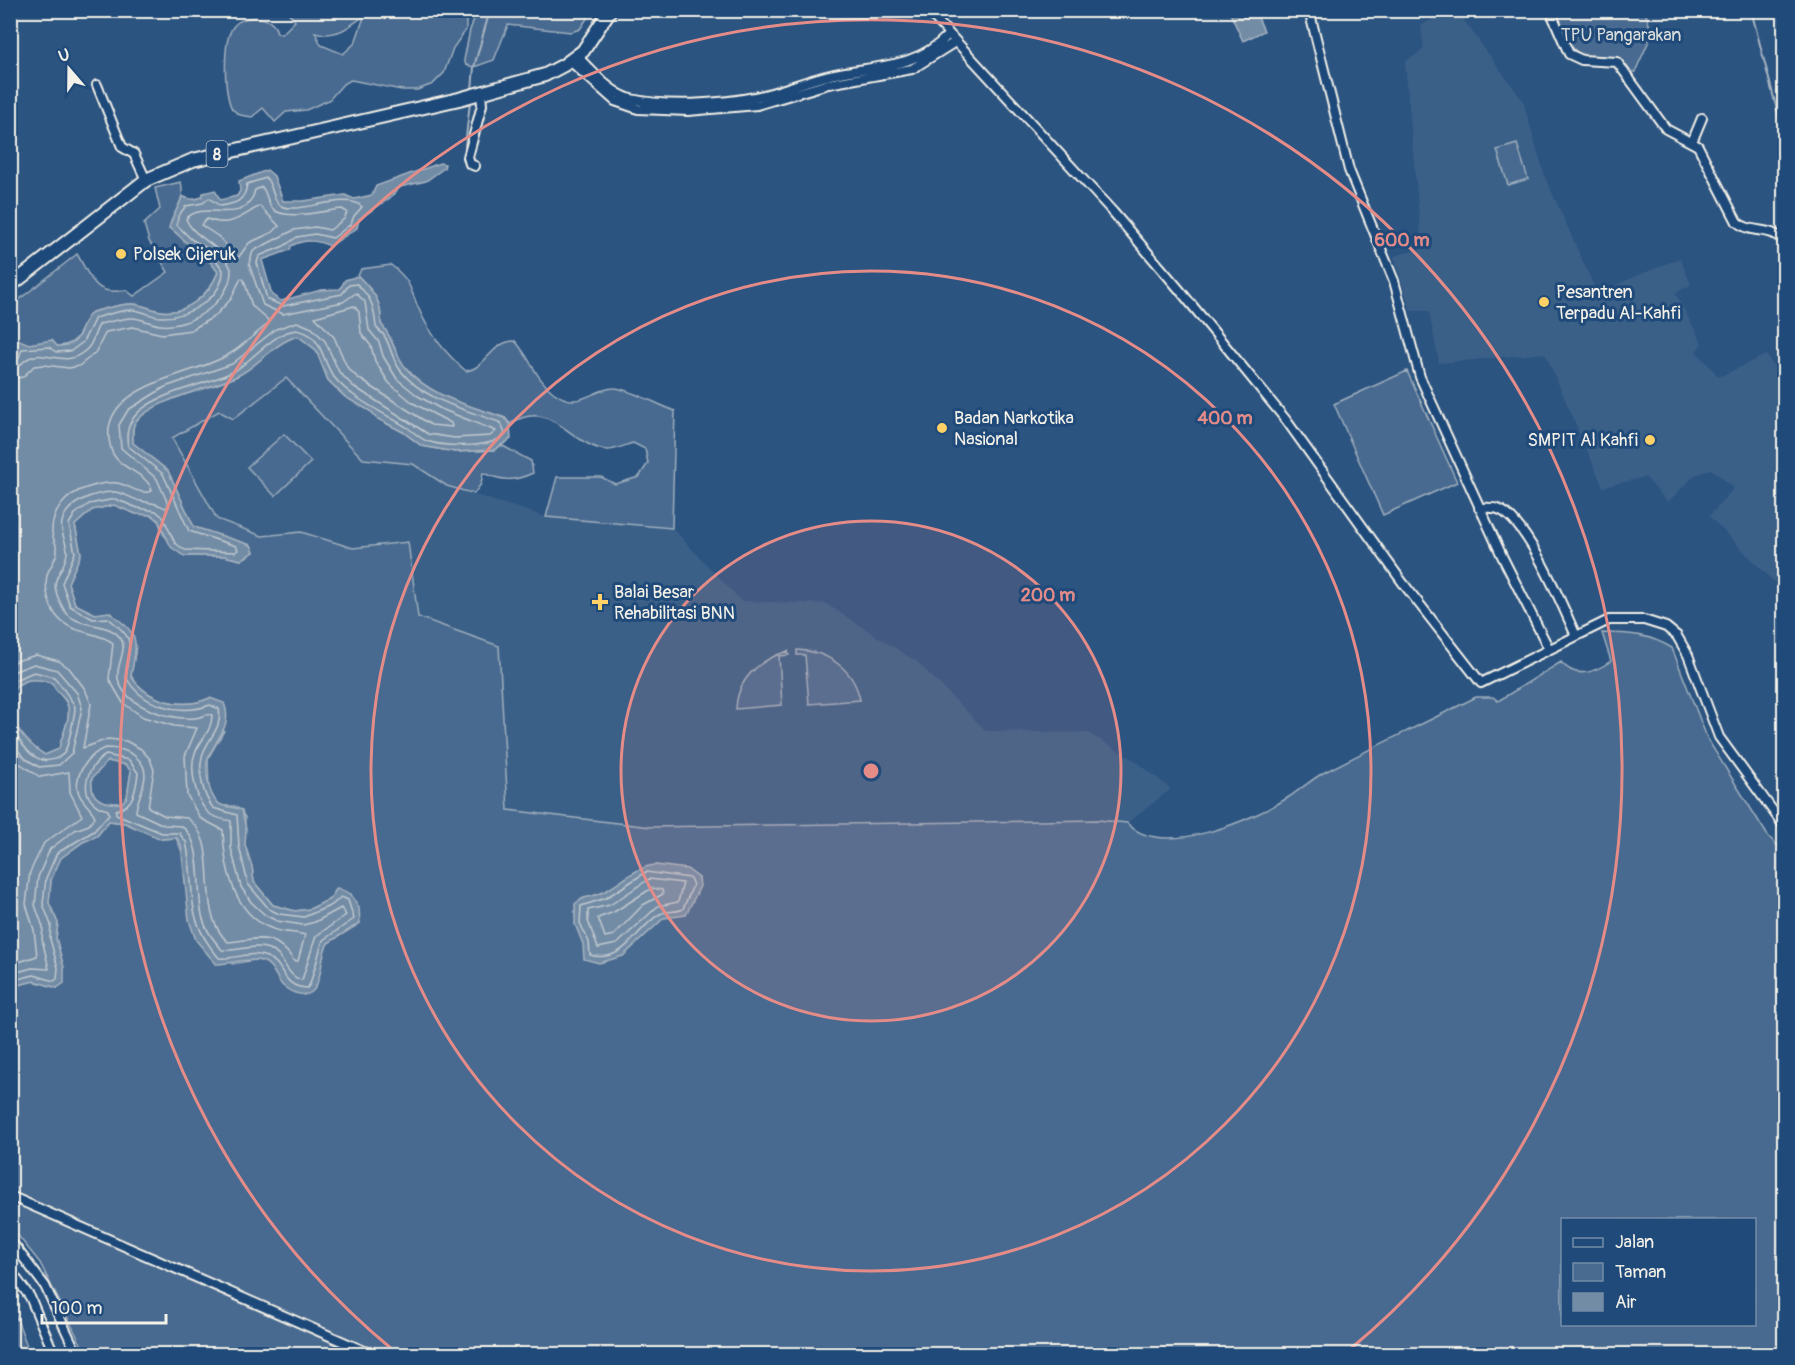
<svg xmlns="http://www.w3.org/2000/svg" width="1795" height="1365" font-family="Pangolin,sans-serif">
  <rect width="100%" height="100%" fill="#2c5481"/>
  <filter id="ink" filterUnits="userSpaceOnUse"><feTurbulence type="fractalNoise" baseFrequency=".0167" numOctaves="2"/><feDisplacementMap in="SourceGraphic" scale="12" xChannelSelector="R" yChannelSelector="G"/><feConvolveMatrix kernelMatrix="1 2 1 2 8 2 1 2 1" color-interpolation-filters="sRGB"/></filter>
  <g filter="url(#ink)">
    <path fill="#3b6088" d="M1445,11H1457L1523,101L1545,177L1597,293L1680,258L1691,285L1675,293L1702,343L1696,351L1719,377L1766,355L1784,381V592L1709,516L1734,488L1711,469L1695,475L1668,502L1645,477L1603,487L1545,353L1439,363L1429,311H1411L1394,256L1422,249L1405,62L1424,49L1421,26Z
      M286,378L363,459L413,464L447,486L546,517L672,528L741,601L826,604L917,662L986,731L1088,733L1136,761L1171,789L1127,823L1098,820L651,827L508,810L499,647L418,617L408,542L353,548L301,532L262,536L217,518L172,438L219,411L233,419Z"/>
    <path fill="#496b90" stroke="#9eaebc" stroke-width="1.5" fill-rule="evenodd" d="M397,10L466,11V30L453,48L444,73L433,84L417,90H402L351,80L343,84L329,100L306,110L286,112L275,122L263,108L252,117L240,115L232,109C224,93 222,42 233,27C243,13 274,14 277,33L282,34L295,21L287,11H372C353,21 341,40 315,32L321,45L343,54L355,43L364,17L375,12L398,13Z
      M477,11V10L592,11L580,29L571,32L508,25L494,60L474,67L466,65L464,60L470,30Z
      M1552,11H1645L1652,34L1635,72H1631L1614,59L1585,60L1569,44Z
      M1517,144L1528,179L1508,185L1497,150Z
      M181,182C186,199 173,218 180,235C184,245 195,246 203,253C209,257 213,266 218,272C209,294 187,315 161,311C151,310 144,305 134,304C121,303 105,309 92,312C80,328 80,346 57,346L52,341L29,344L12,343L14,355L11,360V306L77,254C91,277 94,297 126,290L134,296L168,272L149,241L144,224L160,209L155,188Z
      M391,265C411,281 409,286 418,307C428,331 446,354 466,371C487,368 491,341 515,341C530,357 536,379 553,392C579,412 591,389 614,388C624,387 664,407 675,411L672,528L546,517L557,477H601L615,484L639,477L648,463L645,449L633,443C625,445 614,451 606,450C569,445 552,397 510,424L505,418C472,406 429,397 406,368C394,354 393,337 381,324C382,301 374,292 358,276L361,269Z
      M298,336L316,350L328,380L345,397L372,412L376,418L403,432L422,446L455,452L494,450L501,445L531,461L533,473C513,482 503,481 483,473L481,484L474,494L447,486L413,464L363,459L286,378L233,419L219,411L172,438L217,519L262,536L301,532L353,548L408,542L418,617L499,646L508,810L651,827L1098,820L1127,823C1161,860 1255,819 1289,797C1301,789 1311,780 1323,773C1373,747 1425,723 1476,697H1493L1498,701L1561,662C1576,680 1595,672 1611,661L1602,633C1628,633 1649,634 1672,648L1708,740L1768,836L1784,852V1354H86L40,1263L11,1227L10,987L34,981L57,988L64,968L56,938L58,923L49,903L51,880L60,858L83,842L97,836L109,821L125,823L161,839L176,838L232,964L255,960L263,961L270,965L282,985L304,995L328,943L360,923L342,891L337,889L330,899L310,909L295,911L273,905L254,882L252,867L245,845V817L235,806H223L216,802L209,789L208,758L224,731L210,698C182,710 148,702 131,676L136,645L95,614L75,604L68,583L81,554L75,525L92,510L114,505L136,514L152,515L158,520L163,534L184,556H224L241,560L254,552L251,545L194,527L168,471L133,443C133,436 131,427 136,421C160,396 207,391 237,376C259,365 273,343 298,336ZM1562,1220H1754V1324H1562Z
      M1407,371L1457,482L1383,515L1334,404Z
      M284,434L311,462L275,496L247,467Z
      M797,650C828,651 854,669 860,700L809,704L805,655H797Z
      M788,651L789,655L779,656L782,705L736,709C737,678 761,659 788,651Z
      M35,678L52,683C56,692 61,694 66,702C74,714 61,736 59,749L45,755C29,745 20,733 11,718C11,694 8,685 35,678Z
      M108,761L126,765L131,771L127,797L122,803C104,804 89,801 92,778Z
      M10,1303H11L30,1354H11Z"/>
    <path fill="#738ca6" stroke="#a7b4c0" stroke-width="1.5" fill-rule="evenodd" d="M1229,11H1255L1264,31L1243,41Z
      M440,163L445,164L444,168L426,181L400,187L390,198L359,219L357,228L330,246C316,240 305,239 291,246L290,250L262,260L272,295L281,301L321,290L340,289L345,280L358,276C374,292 382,301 381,324C393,337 394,354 406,368C429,397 472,406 505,418L510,424L511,439L494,450L455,452L422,446L403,432L376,418L372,412L345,397L328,380L316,350L298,336C273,343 259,366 237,376C208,390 159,397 136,421C131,427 133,436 133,443L168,471L194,527L251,545L254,552L241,560L224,556H184L171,547L158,520L152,515L136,514L114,505L92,510L75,525L81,554L68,583L75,604L95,614L109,612C140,636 138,637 131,676C148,702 182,710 210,698L224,703C233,724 217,738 209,756C204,767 208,792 216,801C222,809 233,805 242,810L246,829L245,845L252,867L254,882L273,905L295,911L310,909L330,899L337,888L351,894L359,908L360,923L328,943C320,957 323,975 315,988C309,1000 291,993 283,986C275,978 274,965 262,961C249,957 230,964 216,964L196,940L189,920L181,845L177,838L161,839L125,823L109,821L97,836L83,842L61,858L51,880L49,903L58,923L56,938L64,968V983L57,988L34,981L11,987V718C20,733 29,745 45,755L59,749C61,736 74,714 66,701C61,694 56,692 52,683C36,678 22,677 11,692L10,360L14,355L11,343L14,338L29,344L52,340L57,346C86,346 76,327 92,312C105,309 121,303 134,304C144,305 151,310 161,311C187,315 210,294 218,272C207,257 202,254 188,244C181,239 177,232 169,228C172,215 179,208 182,196C189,200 194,200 202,197L203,193L215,190L220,200L237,196L240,191L239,181L267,170L274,176L283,201H303L345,195L354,199L372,195L376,186ZM108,761L126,765L131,771L127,797L122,803C104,804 89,801 92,778Z
      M656,865L687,869L699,878L700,886L686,915L664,918L623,956L599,963L584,959L583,944L575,924V904C584,895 591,898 601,893C620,885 635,866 656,865Z"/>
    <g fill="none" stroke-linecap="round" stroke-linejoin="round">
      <path stroke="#c0c9ce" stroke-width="1.5" d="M260,206L279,226L273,232L249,243L238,258L219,237L201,225L207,219C232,228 241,216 260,206Z
        M354,306L359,312L361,333L371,346L375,361L389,383L413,403L451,423L452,427L431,425L358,378L347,367L334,337L315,317Z
        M10,362L18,360L22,349L49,347L56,352L71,351L83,342L95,318C107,315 120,310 132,310C143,310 153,318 163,317C189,317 223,298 223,270L208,249L191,239L177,225L178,216L186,206L203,203L209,198L220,206C236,204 245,201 247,184L266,178C273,184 272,201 281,206C297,215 347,191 362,207L354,216L351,224L333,238L315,234L297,237L284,246L259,256L257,263L267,299L283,306L342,294L349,285L357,284C372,298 374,307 376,327C378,330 383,333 385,337C391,347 392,360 401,371C424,401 468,410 501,423L505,434C493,449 444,447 427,441C420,439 414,432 408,428C386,414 350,398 334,377C322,362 323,337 301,331C281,325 252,360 236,370C205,389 117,394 128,446L163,474L189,531L236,546L238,550L235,552L185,550L175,543L163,517L156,511L138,508L115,499L89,504L75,514L69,524L75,553L62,583L70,606L93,619L108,618C140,643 127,643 126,677C141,706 180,716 210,705L219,709C223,730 206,739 202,757C198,774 203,795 213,808L237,815L239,846L248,884L269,909L279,914L304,917L332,905L341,897L348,900L354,919L323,940L310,984L307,988C280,987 286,964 267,957C251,950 235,960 219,958C182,916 197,890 186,842L179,833H162L116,814V810C134,807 136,789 138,773L129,760L106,755C83,768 76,803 108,810L109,814L94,831L57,853L46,878L43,904L51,925L50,939L58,968L57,979L54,981L34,975L10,981
        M10,370C21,369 21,361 29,358C50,349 65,370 87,349C94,343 94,331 100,324C110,322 122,318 132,318C142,318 150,324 160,325C190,329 232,301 231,269C221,243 193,238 186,219C205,198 245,230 255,190L262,187C267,193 267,202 272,208C283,222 327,210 342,209L347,212L344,219L330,230L315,227L294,230L253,251L249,264L263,305L283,314L343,302L356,293L365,302L369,330L379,342L383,356L397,379L418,396L441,409L496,431L490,436L455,438L428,434L353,386L339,372L325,341L312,328L297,322L276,329L232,364L165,387L128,410L119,425L121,448L157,479L169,506L165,508C156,502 150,503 140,501C131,499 123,492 114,492C96,492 66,502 62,522C59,533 68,543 67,553C63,578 45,575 63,608C75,631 109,619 121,639C128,650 115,667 118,679C125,707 170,720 195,718C201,718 206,713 212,715C212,731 201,739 195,753C189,768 196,804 210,814C217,819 224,819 231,821V848L241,887L251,902L265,915L277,921L303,925L315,922L341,908L346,915L316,936L302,980C285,976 285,955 269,949C253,943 238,952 222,950C214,940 206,931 203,919C195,894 205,840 181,826L164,825L136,812C137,794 155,774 137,758C129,750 116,748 105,748C89,754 72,776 79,794C83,803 93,810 95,817L89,825L75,830L50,849L38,877L35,905L43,927L42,939L49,969L32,968L10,974
        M10,379L23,377L34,366L44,365L69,368L79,366L95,353L106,332L132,327L162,334L191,330L215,316L231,299L241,278L244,280L252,306L268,320V324C255,334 242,347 228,355C192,377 92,384 111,449C117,470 147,471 152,491C141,496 129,485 117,483C108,482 95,485 86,488C66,494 51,512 52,533C53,539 57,545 57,551C57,557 51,566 48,572C43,585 49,609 59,619C75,635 98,631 113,643L109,679L123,703L143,717L174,726L197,728L185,756L187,795L200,818L223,830C224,866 233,915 273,929C283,933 295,932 305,935L298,961H294C275,931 258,939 228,942C192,910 224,843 187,818L165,816L148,807L154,770L150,759L141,749L126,741L108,739L83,748L91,704L85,689L69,668L59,661L36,655L10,663
        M10,673L34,664L57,670L77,693L82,708L72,753L59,765L39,767L26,759L10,742
        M10,682L34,672L54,677C57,680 74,703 75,707C75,714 68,748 64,753C60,758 49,762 43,760C26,756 21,739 10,728
        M10,757L40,777L69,772L70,792L82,816L44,843L30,872L26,904L34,930L37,956L10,965
        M646,872L690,878L693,885L683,909C676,913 668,910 660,914C636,927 625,965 590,955L589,942L580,923L581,906L606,898Z
        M649,879L683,883L678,902L658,906L617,944L598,948L588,921V910L610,905Z
        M652,888L662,890L663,894L643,905L614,935L605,937L598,918L614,912Z"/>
      <path stroke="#a7b4c0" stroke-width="2" d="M1751,10L1784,137
        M472,90L474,67L490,10
        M465,146L470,102"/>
      <defs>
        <path id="minor" d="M1309,10L1349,170L1394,281L1420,377L1502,556L1549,649
          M1550,10L1569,54L1582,60L1617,62L1666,129L1698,146L1737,222C1752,235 1771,225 1784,242
          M928,12L950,10
          M930,13L1113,212L1178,288L1286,420L1403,583L1481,683L1609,620H1644L1666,627L1677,636L1688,655L1719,737L1784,826
          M577,56C592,71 610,93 631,99C665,107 720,104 755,97C780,92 804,81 830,75C873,65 915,70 948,35
          M570,61L615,101L638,109L688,111L757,105L828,84L912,69L955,42
          M97,85L122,147L134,154L146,180
          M1692,142L1702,118
          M475,166L470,164L468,157L482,105L481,93
          M1479,508C1485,508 1492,507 1498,509C1527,519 1563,607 1576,636
          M10,1196L371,1354
          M10,1240L45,1286L77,1354
          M10,1270L30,1297L54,1354"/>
        <path id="trunk" d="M10,286L146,180L193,160L459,99L545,75L564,65L583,51L610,10"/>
      </defs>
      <use href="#minor" stroke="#f4f1e8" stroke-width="12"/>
      <use href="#trunk" stroke="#f4f1e8" stroke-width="16"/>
      <use href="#minor" stroke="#1f4a7a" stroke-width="8"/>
      <use href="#trunk" stroke="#1f4a7a" stroke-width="12"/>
    </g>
  </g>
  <circle cx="871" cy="771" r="250" fill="#e58c88" fill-opacity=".12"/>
  <g fill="none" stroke="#e58c88" stroke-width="3">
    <circle cx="871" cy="771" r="250"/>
    <circle cx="871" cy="771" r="500"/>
    <path d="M393 1350A751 751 0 1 1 1349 1350"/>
  </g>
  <g fill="#ffd166" stroke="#1f4a7a" stroke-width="2">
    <circle cx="121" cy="254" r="6"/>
    <circle cx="1544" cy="302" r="6"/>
    <circle cx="942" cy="428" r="6"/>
    <circle cx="1650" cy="440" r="6"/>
    <path d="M597 593h6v6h6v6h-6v6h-6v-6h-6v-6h6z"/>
  </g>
  <g text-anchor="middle" stroke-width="6" stroke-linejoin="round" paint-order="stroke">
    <rect fill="#1f4a7a" stroke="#b4bfc7" stroke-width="1.5" x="206.5" y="141" width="21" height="26" rx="4.5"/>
    <g font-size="16" font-weight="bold" fill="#f4f1e8">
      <text x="217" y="160">8</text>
    </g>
    <g font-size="18" fill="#dadddb" stroke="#1f4a7a">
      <text x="1621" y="41">TPU Pangarakan</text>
    </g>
    <g font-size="18" fill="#f4f1e8" stroke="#1f4a7a" text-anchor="start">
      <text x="133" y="260">Polsek Cijeruk</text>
      <text x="1556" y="298">Pesantren<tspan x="1556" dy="21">Terpadu Al-Kahfi</tspan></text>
      <text x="954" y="424">Badan Narkotika<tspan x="954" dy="21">Nasional</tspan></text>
      <text x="1638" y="446" text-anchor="end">SMPIT Al Kahfi</text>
      <text x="614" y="598">Balai Besar<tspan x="614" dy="21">Rehabilitasi BNN</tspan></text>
    </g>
  </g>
  <circle cx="871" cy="771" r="9" fill="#e58c88" stroke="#1f4a7a" stroke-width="3"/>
  <g font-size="18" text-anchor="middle" font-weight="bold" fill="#e58c88" stroke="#1f4a7a" stroke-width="6" stroke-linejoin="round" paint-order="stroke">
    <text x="1402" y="246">600 m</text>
    <text x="1225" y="424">400 m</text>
    <text x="1048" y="601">200 m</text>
  </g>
  <rect width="1795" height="1365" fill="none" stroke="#1f4a7a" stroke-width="36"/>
  <rect x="18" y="18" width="1759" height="1329" fill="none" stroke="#f4f1e8" stroke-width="2" filter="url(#ink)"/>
  <rect x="1561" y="1218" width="195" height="108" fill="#1f4a7a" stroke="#748da6" stroke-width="1.5"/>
  <rect x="1573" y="1238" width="30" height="9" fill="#1f4a7a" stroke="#748da6" stroke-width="1.5"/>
  <text x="1615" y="1248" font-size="18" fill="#f4f1e8">Jalan</text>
  <rect x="1573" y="1263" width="30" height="18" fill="#496b90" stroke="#748da6" stroke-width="1.5"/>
  <text x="1615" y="1278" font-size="18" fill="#f4f1e8">Taman</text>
  <rect x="1573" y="1293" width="30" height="18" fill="#738ca6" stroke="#748da6" stroke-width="1.5"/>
  <text x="1615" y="1308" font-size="18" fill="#f4f1e8">Air</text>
  <g transform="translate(69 69) rotate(340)" stroke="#1f4a7a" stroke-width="4.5" paint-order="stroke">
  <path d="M0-4.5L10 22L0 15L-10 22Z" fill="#f4f1e8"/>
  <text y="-9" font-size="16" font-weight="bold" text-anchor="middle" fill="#f4f1e8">U</text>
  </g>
  <path d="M42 1314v9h124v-9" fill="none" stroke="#f4f1e8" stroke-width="3"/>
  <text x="51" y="1314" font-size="18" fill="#f4f1e8" stroke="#1f4a7a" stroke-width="4.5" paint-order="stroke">100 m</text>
</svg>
